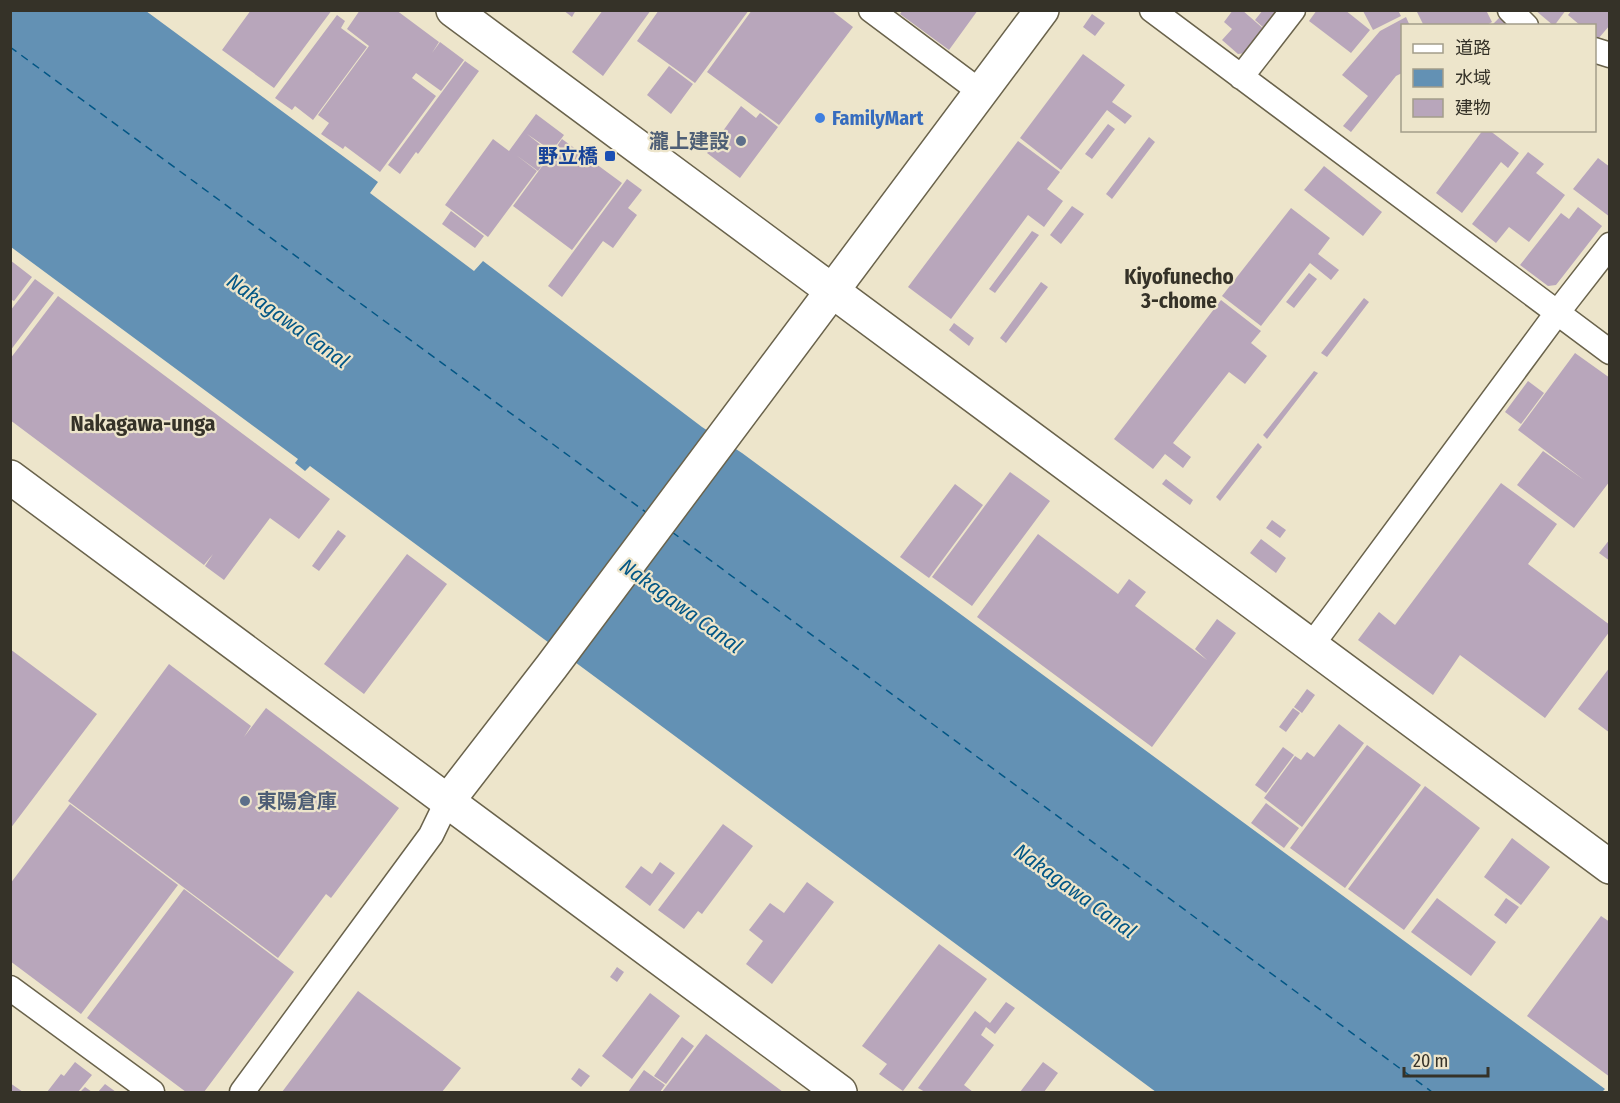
<svg xmlns="http://www.w3.org/2000/svg" width="1620" height="1103" font-family="'Fira Sans Condensed','Noto Sans JP',sans-serif">
  <rect width="100%" height="100%" fill="#ede5cb"/>
  <path fill="#6391b4" d="M11,11H146L378,182L370,193L474,271L483,261L702,427L742,453L1605,1089L1602,1092H1156L310,466L305,471L295,463L298,459L11,247Z"/>
  <g fill="none" stroke-linecap="round" stroke-linejoin="round">
    <path stroke="#025685" stroke-width="1.5" stroke-dasharray="8 6" stroke-linecap="butt" d="M10,47L647,513
      M672,532L1432,1092"/>
  </g>
  <path fill="#b8a6bb" d="M251,10H332L274,88L222,50Z
    M360,10H396L439,42L432,53L440,42L464,60L441,91L416,73L412,78L436,96L380,172L345,146L343,149L321,134L329,123L318,115L369,46L347,29Z
    M563,10H576L572,17Z
    M603,10H651L603,76L572,52Z
    M659,10H749L695,83L637,41Z
    M752,10H831L853,27L779,125L707,72Z
    M903,10H978L949,50L900,14Z
    M1233,10H1242L1265,30L1246,53L1238,54L1222,40L1232,29L1224,22Z
    M1263,10H1281L1265,29L1255,20Z
    M1317,10H1345L1370,30L1351,53L1309,21Z
    M1398,10L1401,16L1373,30L1363,11Z
    M1416,10H1486L1492,22L1485,26H1424Z
    M1535,10H1566L1554,26Z
    M1572,10H1610V25L1598,39L1594,36V26H1581L1568,15Z
    M1092,14L1105,23L1095,36L1083,27Z
    M337,15L345,21L341,28L367,47L313,120L295,106L292,110L275,98Z
    M1406,17L1410,26H1402V73L1396,76L1351,132L1343,126L1368,96L1342,75L1380,31Z
    M1500,17L1508,26H1491Z
    M1083,54L1125,85L1112,102L1132,116L1125,124L1107,110L1061,170L1020,138Z
    M465,61L479,71L418,154L416,152L400,174L388,165Z
    M669,66L693,84L671,114L647,95Z
    M741,106L756,118L760,113L778,127L740,178L707,153Z
    M536,114L564,135L552,151L527,134L551,153L538,171L516,155L537,171L488,237L445,205L493,139L509,151Z
    M1108,124L1115,129L1092,159L1085,154Z
    M1483,130H1489L1519,153L1508,168L1501,162L1462,213L1436,193Z
    M1149,137L1155,142L1112,199L1106,194Z
    M562,139L622,183L572,250L513,206Z
    M1018,141L1060,172L1047,189L1063,201L1044,227L1028,215L951,319L908,287Z
    M1528,152L1544,164L1536,173L1565,195L1529,242L1509,227L1496,243L1472,224Z
    M1598,158L1610,167V217L1573,189Z
    M1324,166L1382,212L1363,236L1304,190Z
    M627,179L642,190L628,208L637,215L613,248L603,241L562,297L548,286Z
    M1072,206L1084,214L1061,244L1050,235Z
    M1578,207L1602,226L1556,285L1548,286L1520,265L1561,213L1569,219Z
    M1291,208L1330,238L1318,254L1339,270L1331,280L1310,263L1261,326L1222,296Z
    M451,211L484,236L475,248L442,224Z
    M1032,231L1039,235L995,293L989,289Z
    M10,260L32,277L14,301L10,299Z
    M1309,273L1317,279L1294,308L1286,302Z
    M35,279L54,293L10,351V311Z
    M1041,282L1048,287L1006,343L1000,338Z
    M58,296L330,499L299,539L270,518L224,580L205,566L213,554L204,565L10,420V359Z
    M1364,298L1369,302L1327,357L1321,353Z
    M1221,300L1261,331L1251,343L1267,356L1245,384L1229,372L1173,443L1191,457L1183,468L1165,454L1153,469L1114,439Z
    M954,323L974,338L969,346L949,330Z
    M1575,353L1610,378V481L1574,528L1517,485L1543,451L1584,480L1518,430Z
    M1314,371L1318,373L1267,439L1263,435Z
    M1528,381L1544,393L1521,424L1505,412Z
    M1258,443L1262,447L1220,501L1216,497Z
    M1010,472L1050,501L972,606L932,577Z
    M1166,479L1193,500L1190,505L1162,484Z
    M1501,483L1557,524L1528,564L1610,625V631L1545,718L1460,655L1433,695L1358,640L1379,612L1395,625Z
    M955,484L983,505L929,578L900,557Z
    M1272,520L1286,530L1280,538L1266,528Z
    M338,530L346,536L319,571L312,566Z
    M1038,534L1118,594L1129,579L1146,592L1135,606L1207,660L1195,649L1217,619L1236,633L1152,747L977,617Z
    M1261,539L1286,558L1276,573L1250,553Z
    M1610,539V561L1599,553Z
    M407,554L447,584L364,694L324,664Z
    M10,649L97,714L10,829Z
    M169,664L251,726L244,737L266,708L399,808L331,898L326,894L278,958L68,801Z
    M1610,667V733L1578,709Z
    M1307,689L1315,695L1302,713L1294,707Z
    M1293,708L1300,713L1286,732L1279,727Z
    M1339,724L1364,743L1302,827L1264,798L1295,756L1301,760L1307,752L1314,757Z
    M1367,745L1421,785L1345,888L1290,848Z
    M1283,747L1294,755L1266,793L1255,785Z
    M1425,786L1480,828L1404,930L1348,889Z
    M1266,803L1299,828L1284,848L1251,823Z
    M70,804L178,885L81,1014L10,961V884Z
    M723,824L753,846L702,914L698,911L684,929L658,910Z
    M1512,838L1550,867L1521,905L1484,877Z
    M660,862L675,873L650,906L625,887L641,866L652,874Z
    M807,882L834,902L772,984L746,964L763,941L749,930L770,903L784,913Z
    M184,889L294,972L204,1092H186L87,1018Z
    M1437,898L1496,942L1471,976L1411,932Z
    M1506,898L1519,907L1506,924L1494,915Z
    M1601,916L1610,922V1077L1527,1016Z
    M939,944L987,979L903,1091L879,1074L887,1064L862,1046Z
    M617,967L624,972L617,982L610,977Z
    M358,991L461,1068L442,1092H282Z
    M650,993L680,1016L632,1079L602,1056Z
    M1006,1002L1015,1008L995,1034L986,1027L981,1035L994,1045L964,1085L973,1092H925L918,1088L975,1011L990,1023Z
    M706,1034L783,1092H662Z
    M682,1037L694,1046L666,1084L654,1076Z
    M75,1062L92,1075L78,1092H47L61,1074L64,1076Z
    M1043,1062L1058,1073L1044,1092H1020Z
    M579,1068L590,1076L581,1087L571,1079Z
    M644,1070L665,1085L660,1092H628Z
    M10,1083L23,1092H10Z
    M105,1084L116,1092H98Z
    M85,1087L92,1092H80Z"/>
  <g fill="none" stroke-linecap="round" stroke-linejoin="round">
    <defs>
      <path id="street" d="M871,10L982,93
        M1152,10L1610,352
        M1510,10L1526,26
        M1594,50L1610,55
        M1241,77L1293,10
        M1311,646L1557,313L1610,245
        M10,988L152,1092
        M242,1092L431,835L447,802"/>
      <path id="secondary" d="M453,10L1610,867
        M10,477L840,1092
        M447,802L552,666L1042,10"/>
    </defs>
    <use href="#street" stroke="#6a634c" stroke-width="27"/>
    <use href="#secondary" stroke="#6a634c" stroke-width="36"/>
    <use href="#street" stroke="#fff" stroke-width="24"/>
    <use href="#secondary" stroke="#fff" stroke-width="33"/>
  </g>
  <circle fill="#3f7fe0" stroke="#ede5cb" stroke-width="2" cx="820" cy="118" r="6"/>
  <g fill="#5c6f8a" stroke="#ede5cb" stroke-width="2">
    <circle cx="741" cy="141" r="6"/>
    <circle cx="245" cy="801" r="6"/>
  </g>
  <rect fill="#1a4fb4" stroke="#ede5cb" stroke-width="2" x="604" y="150" width="12" height="12" rx="3"/>
  <g text-anchor="middle" stroke-width="4.5" stroke-linejoin="round" paint-order="stroke">
    <g font-size="20" font-weight="bold" fill="#366cbe" stroke="#ede5cb" text-anchor="start">
      <text x="832" y="125">FamilyMart</text>
    </g>
    <g font-size="20" font-weight="bold" fill="#4e5e75" stroke="#ede5cb" text-anchor="end">
      <text x="729" y="148">瀧上建設</text>
      <text x="257" y="808" text-anchor="start">東陽倉庫</text>
    </g>
    <g font-size="20" font-weight="bold" fill="#164399" stroke="#ede5cb" text-anchor="end">
      <text x="598" y="163">野立橋</text>
    </g>
    <g font-size="21" font-weight="bold" fill="#353228" stroke="#ede5cb">
      <text x="1179" y="284">Kiyofunecho<tspan x="1179" dy="24">3-chome</tspan></text>
    </g>
    <g font-size="21" font-style="italic" fill="#025685" stroke="#ede5cb">
      <text transform="translate(288 321) rotate(36)" y="7">Nakagawa Canal</text>
      <text transform="translate(681 606) rotate(36)" y="7">Nakagawa Canal</text>
      <text transform="translate(1075 891) rotate(36)" y="7">Nakagawa Canal</text>
    </g>
    <g font-size="22" font-weight="bold" fill="#353228" stroke="#ede5cb">
      <text x="143" y="431">Nakagawa-unga</text>
    </g>
  </g>
  <rect width="1620" height="1103" fill="none" stroke="#353228" stroke-width="24"/>
  <rect x="1401" y="24" width="195" height="108" fill="#ede5cb" stroke="#a39d8a" stroke-width="1.5"/>
  <rect x="1413" y="44" width="30" height="9" fill="#ffffff" stroke="#a39d8a" stroke-width="1.5"/>
  <text x="1455" y="54" font-size="18" fill="#353228">道路</text>
  <rect x="1413" y="69" width="30" height="18" fill="#6391b4" stroke="#a39d8a" stroke-width="1.5"/>
  <text x="1455" y="84" font-size="18" fill="#353228">水域</text>
  <rect x="1413" y="99" width="30" height="18" fill="#b8a6bb" stroke="#a39d8a" stroke-width="1.5"/>
  <text x="1455" y="114" font-size="18" fill="#353228">建物</text>
  <path d="M1404 1067v9h84v-9" fill="none" stroke="#353228" stroke-width="3"/>
  <text x="1413" y="1067" font-size="18" fill="#353228" stroke="#ede5cb" stroke-width="4.5" paint-order="stroke">20 m</text>
</svg>
